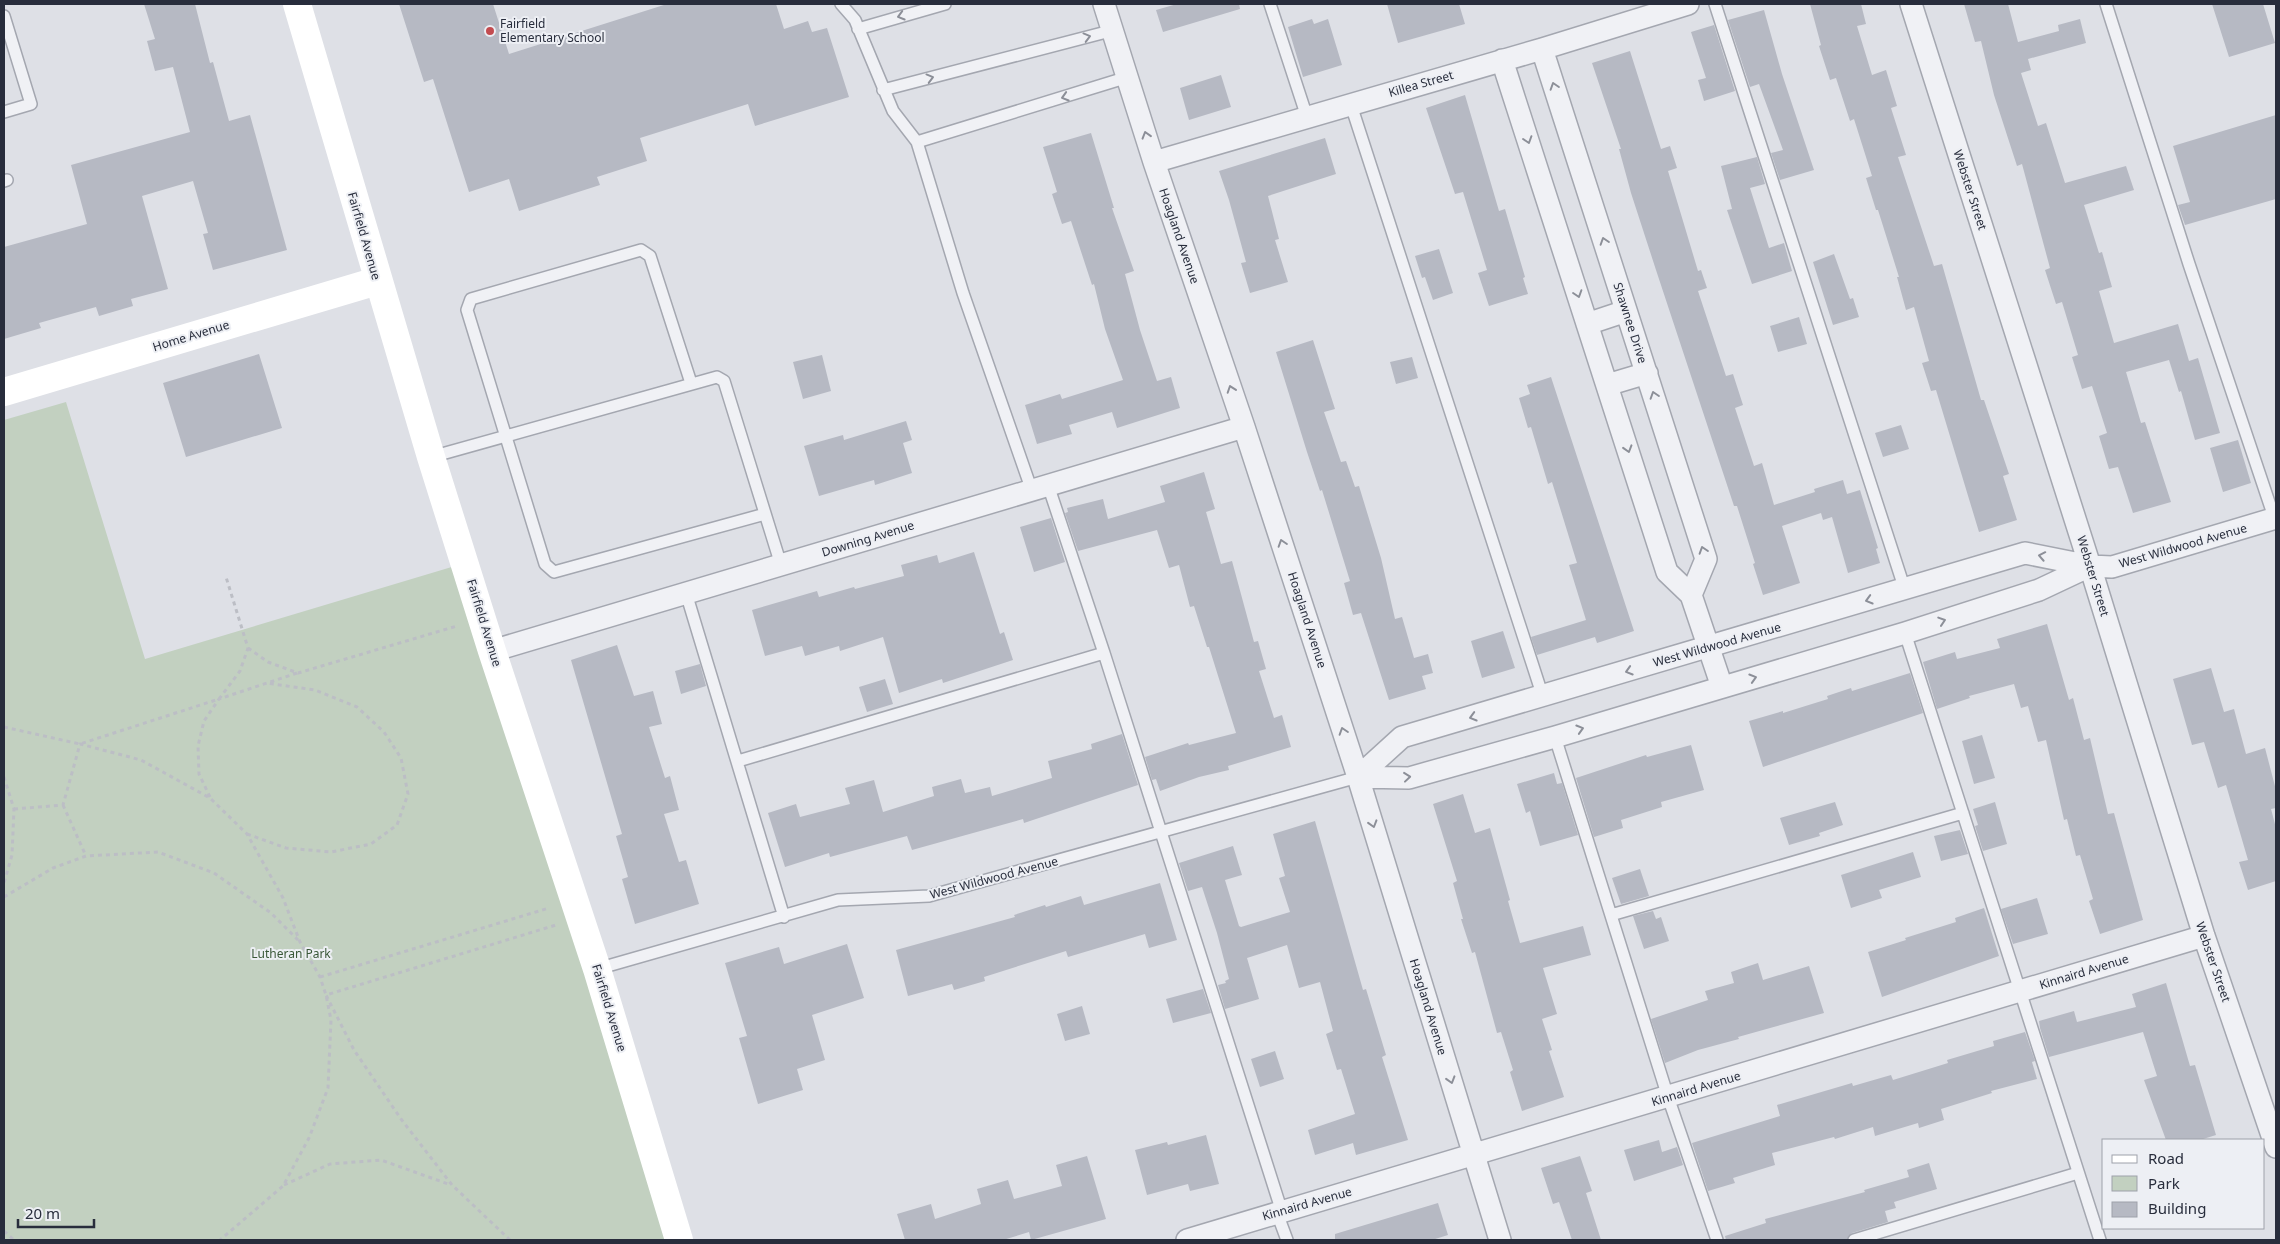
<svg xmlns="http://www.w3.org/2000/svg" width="2280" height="1244" font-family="'Noto Sans',sans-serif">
  <rect width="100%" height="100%" fill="#dee0e6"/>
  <path fill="#c2d0c0" d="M66,402L145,659L465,563L679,1240H4V420Z"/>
  <path fill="#b6b9c3" d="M144,4H195L210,63L213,62L229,121L250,115L287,250L213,270L203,234L208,233L193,181L142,196L168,289L131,299L133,306L99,316L96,307L39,323L41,328L4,339V247L87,224L71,165L190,132L173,67L155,71L147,41L155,39Z
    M399,4H493L509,54L667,4H776L784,29L808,21L812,32L827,28L849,97L755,126L748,104L640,138L647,161L597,177L600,185L519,211L509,179L469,192L433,79L424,82Z
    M1177,4H1239L1240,9L1163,32L1156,10Z
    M1387,4H1459L1465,24L1398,43Z
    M1810,4H1861L1866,24L1857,26L1872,75L1886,70L1897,106L1891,108L1906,155L1898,157L1934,266L1942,264L1981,400H1984L2009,474L2003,476L2017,520L1979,532L1936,390L1931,391L1922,363L1929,361L1914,307L1906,310L1897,277H1899L1878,210H1876L1866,178L1872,176L1854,119L1850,121L1836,78L1830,80L1819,46L1821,45Z
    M1964,4H2008L2018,42L2059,31L2058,25L2080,19L2086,43L2028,59L2031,70L2021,73L2038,126L2046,123L2065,183L2126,166L2134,190L2084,205L2099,253L2102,252L2112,287L2099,291L2114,343L2178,324L2189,361L2198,358L2220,433L2195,440L2181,391L2179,392L2169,360L2126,372L2141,423L2145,422L2171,502L2133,513L2118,467L2109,469L2099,436L2107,433L2092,386L2082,389L2072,357L2078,355L2062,302L2056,304L2045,270L2050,268L2022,164L2017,166L1994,95L1981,41L1975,42Z
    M2212,4H2263L2275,43L2229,57Z
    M1764,10L1782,74L1814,170L1780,180L1771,153L1783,150L1759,84L1750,87L1728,20Z
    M1312,19L1314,24L1328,19L1342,65L1303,77L1288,27Z
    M1714,25L1735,91L1704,101L1698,80L1706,78L1691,32Z
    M1630,51L1661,149L1670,146L1677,168L1668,171L1698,271L1701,270L1707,288L1698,291L1726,376L1733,374L1743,405L1735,408L1754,466L1762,463L1774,505L1815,492L1814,489L1843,480L1847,494L1860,490L1878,548L1876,549L1880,563L1848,573L1832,517L1823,520L1821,513L1782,526L1800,583L1763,595L1753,564L1755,563L1737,506H1734L1656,270L1631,193L1619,149H1621L1592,63Z
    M1221,75L1231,107L1189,120L1180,88Z
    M1465,95L1499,211L1505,209L1525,277L1523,278L1528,294L1489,306L1478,273L1487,270L1463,192L1455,194L1426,108Z
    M2276,115V199L2185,225L2178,205L2190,202L2173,146Z
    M1091,133L1114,208H1112L1134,271L1125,274L1140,330L1157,381L1171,377L1180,408L1117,428L1112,412L1069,425L1072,434L1037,444L1025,405L1060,394L1062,399L1123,380L1105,329L1094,284L1092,285L1071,221L1062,224L1052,194L1057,192L1043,147Z
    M1325,138L1336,174L1268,196L1279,239L1275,240L1288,282L1250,293L1241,263L1246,262L1229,200L1219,171Z
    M1757,157L1765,184L1750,188L1769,248L1784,243L1792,271L1752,284L1727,210L1732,209L1721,166Z
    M1439,249L1453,293L1433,300L1425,277L1422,278L1415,256Z
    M1834,254L1850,299L1853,298L1859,317L1833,325L1813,262Z
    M1799,317L1807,344L1778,352L1770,326Z
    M1313,340L1335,409L1324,412L1341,462L1346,461L1355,487L1359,486L1381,558L1395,619L1402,617L1414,658L1428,654L1433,673L1422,676L1426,689L1389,700L1361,613L1353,615L1344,583L1350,581L1322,490L1320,491L1307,452L1276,352Z
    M259,354L282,428L186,457L163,383Z
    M822,355L831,391L803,399L793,362Z
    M1412,357L1418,378L1396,384L1390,362Z
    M1551,377L1634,631L1597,643L1595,637L1537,655L1531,637L1586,620L1569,565L1577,563L1552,482L1548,484L1531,427L1528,428L1519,398L1530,394L1527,385Z
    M906,421L912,440L903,443L912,473L875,485L874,480L819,496L804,446L843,435L844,440Z
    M1901,425L1909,449L1883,457L1875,433Z
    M2238,440L2251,483L2223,492L2210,448Z
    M1204,472L1215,509L1206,512L1221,564L1232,561L1254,642L1258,641L1266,669L1259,671L1274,718L1282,715L1291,747L1228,766L1229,770L1199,777L1160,791L1156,779L1152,780L1145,757L1188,743L1189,745L1236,733L1209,647H1207L1194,606L1190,607L1179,565L1169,568L1157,530L1078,551L1065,513L1068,512L1067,508L1103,499L1108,519L1165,502L1160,486Z
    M1051,518L1065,562L1034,572L1020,527Z
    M974,552L1000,634L1004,632L1013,660L943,683L942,679L899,693L883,637L840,651L839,646L805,656L802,646L765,656L752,610L817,591L819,597L854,587L855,589L904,576L901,565L937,555L939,563Z
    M2047,624L2069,700L2073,698L2084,740L2090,738L2108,814L2114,813L2143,920L2100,934L2089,901L2093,899L2080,855L2076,856L2067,819L2064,820L2046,740L2038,742L2028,706L2021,708L2014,684L1969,696L1970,698L1937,709L1923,662L1955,652L1957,659L2000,648L1997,639Z
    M1503,631L1515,668L1482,678L1471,641Z
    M617,645L634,696L653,691L662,724L649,727L665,778L670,776L679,810L664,814L679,862L686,860L699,904L635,924L622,879L628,877L616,836L622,834L571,660Z
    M700,664L706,686L681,694L675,671Z
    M2211,668L2224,712L2234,709L2246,754L2265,748L2276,790V808L2271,809L2276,828V881L2248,890L2239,862L2248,860L2226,785L2218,788L2204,742L2192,745L2173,679Z
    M1910,673L1923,713L1763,767L1749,721L1783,711V713L1828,699L1827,696L1851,688L1852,691Z
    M885,679L893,704L867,712L859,687Z
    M1122,734L1138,785L1024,823L1023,819L912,850L907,836L830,857L829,853L785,867L768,813L796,804L800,817L850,804L845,788L874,780L883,812L934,796L932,787L961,779L965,793L990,787L992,796L1052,778L1048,761L1092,749L1091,744Z
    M1982,735L1995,778L1974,784L1962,741Z
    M1691,745L1704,790L1661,802L1662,807L1621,820L1623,828L1594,837L1576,778L1646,755L1647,757Z
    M1554,773L1557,784L1562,783L1578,835L1540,846L1530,811L1526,813L1517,784Z
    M1463,794L1475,833L1490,828L1510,900L1508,901L1520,943L1583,926L1591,955L1543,968L1557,1014L1542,1019L1552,1050L1549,1051L1564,1097L1522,1111L1510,1072L1513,1070L1501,1032L1497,1033L1475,952L1472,953L1461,919H1463L1453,883L1457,881L1433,804Z
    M1835,802L1843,825L1819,833L1820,836L1789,845L1780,818Z
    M1995,802L2007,844L1983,851L1975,826L1978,825L1973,809Z
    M1315,821L1363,990L1366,989L1386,1055L1382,1057L1408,1140L1356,1155L1353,1143L1315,1155L1308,1130L1355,1114L1341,1069L1337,1070L1326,1034L1333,1031L1320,982L1299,988L1287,945L1247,958L1259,999L1225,1009L1218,985L1226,983L1225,981L1229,979L1217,933L1202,887L1188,891L1179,863L1233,846L1242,875L1225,880L1239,926L1241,927L1290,912L1279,878L1285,876L1273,834Z
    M1960,830L1968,854L1941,861L1934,836Z
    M1913,852L1921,877L1879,890L1882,898L1851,908L1841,875Z
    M1640,869L1649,896L1621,904L1612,878Z
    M1160,883L1177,940L1149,948L1145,934L1068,957L1066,951L984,977L985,981L954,990L952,984L908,996L896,950L1015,917L1014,915L1045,905L1046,907L1081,896L1084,905Z
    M2037,898L2048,934L2013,944L2001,909Z
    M1984,908L1999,956L1882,997L1868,952L1906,940L1905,938L1956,922L1955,918Z
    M1653,911L1656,919L1661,917L1669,941L1644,949L1633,916Z
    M847,944L864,998L812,1015L825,1060L797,1069L803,1090L758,1104L739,1038L747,1036L725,963L779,947L784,964Z
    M1758,963L1763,980L1809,966L1824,1013L1738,1037L1739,1039L1698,1050L1665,1063L1651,1019L1708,1000L1705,991L1734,983L1731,972Z
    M2166,983L2190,1066L2195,1065L2216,1135L2200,1140H2166L2144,1080L2157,1076L2143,1032L2049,1057L2040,1028L2039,1021L2074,1011L2077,1022L2136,1007L2132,994Z
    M1203,989L1211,1013L1173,1023L1166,999Z
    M1082,1006L1090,1034L1065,1041L1057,1014Z
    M2025,1032L2035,1061L2032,1062L2037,1079L1991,1091L1992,1093L1941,1109L1944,1120L1919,1128L1918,1123L1875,1136L1873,1127L1835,1139L1834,1137L1772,1153L1775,1165L1733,1178L1735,1183L1708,1191L1692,1143L1780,1116L1777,1105L1852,1083L1853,1086L1891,1075L1893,1080L1948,1063L1947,1060L1994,1046L1993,1041Z
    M1275,1051L1284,1079L1260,1087L1251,1059Z
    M1206,1135L1219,1184L1190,1191L1188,1184L1147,1195L1135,1150L1167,1142L1168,1145Z
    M1659,1140L1662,1152L1677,1147L1683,1165L1634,1181L1624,1150Z
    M1087,1156L1106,1219L1031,1240L1029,1232L1003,1240H905L897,1214L931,1204L935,1219L981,1204L977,1189L1008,1180L1014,1199L1062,1186L1056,1165Z
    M1580,1156L1592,1191L1586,1193L1601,1240H1572L1559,1202L1553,1204L1541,1168Z
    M1929,1163L1937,1189L1894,1202L1896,1208L1885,1211L1888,1222L1852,1233L1847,1240H1726L1725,1236L1766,1223L1765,1219L1865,1192L1864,1190L1909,1177L1907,1170Z
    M1438,1203L1448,1235L1432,1240H1335V1234Z"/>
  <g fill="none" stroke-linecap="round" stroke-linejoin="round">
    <defs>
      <path id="lane" d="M841,4L855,20L893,111L917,142L963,293L1032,491
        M1270,4L1307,117
        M1715,4L1905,590
        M2106,4L2189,264L2276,523
        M4,16L31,104L4,112
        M858,29L945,4
        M883,90L1114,30
        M1351,105L1543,697
        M917,142L1128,77
        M4,181L7,180
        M691,383L650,256L641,250L471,299L467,310L545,564L554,572L765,514
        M431,457L717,377L724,381L781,565
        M1048,485L1104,653
        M686,593L784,917
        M1905,633L2100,1240
        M1555,737L1668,1097L1717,1240
        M738,761L1104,653L1282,1212
        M1611,915L1963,813
        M597,969L838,900L929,896L1358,777
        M1277,1213L1287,1240
        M1854,1240L2078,1173"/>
      <path id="street" d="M1104,4L1154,162L1244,427L1358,777L1500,1240
        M1911,4L2090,566L2204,936L2276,1147
        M1542,49L1706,559L1691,595
        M1502,60L1667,572L1691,595L1722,687
        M1154,162L1542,49L1688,4
        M1587,324L1626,311
        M1607,385L1647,373
        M492,651L1244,427
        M1358,777L1402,737L2025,553L2090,566L2112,567L2276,518
        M1358,777L1409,778L1555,737L1905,633L2039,590L2090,566
        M1187,1240L2204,936"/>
    </defs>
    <use href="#lane" stroke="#a4a7b0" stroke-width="14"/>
    <use href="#street" stroke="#a4a7b0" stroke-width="24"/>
    <path stroke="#bcbec5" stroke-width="3" stroke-dasharray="4 4" stroke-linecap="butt" d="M248,648L268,662L298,673L457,626
      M4,727L80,744L219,699L240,671L248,648L226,577
      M4,777L14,809L12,855L4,883
      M210,797L199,774L198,746L204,721L219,699L297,673
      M63,805L86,856
      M14,809L63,805L80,744L141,760L210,798L247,834L283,898L300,942L320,977L326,995L331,1020L328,1088L309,1138L283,1186L220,1240
      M247,834L286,848L331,852L371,844L397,825L408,794L401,758L384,732L357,707L315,690L266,683
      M4,897L53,868L86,856L158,852L214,873L271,913L298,940
      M320,977L549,908
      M284,1185L330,1164L381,1160L451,1185
      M4,1231L14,1240
      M510,1240L452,1185L401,1119L354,1050L326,995L556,925"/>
    <use href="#lane" stroke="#f0f1f5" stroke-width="11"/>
    <use href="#street" stroke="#f0f1f5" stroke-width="21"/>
    <path stroke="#fff" stroke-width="28" d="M297,4L431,457L492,651L597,969L679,1240
      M4,392L377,281"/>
  </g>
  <defs><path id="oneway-chevron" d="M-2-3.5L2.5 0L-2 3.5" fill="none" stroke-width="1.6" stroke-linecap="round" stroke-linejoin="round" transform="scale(1.25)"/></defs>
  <g stroke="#8c8f98">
    <use href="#oneway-chevron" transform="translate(901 16) rotate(164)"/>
    <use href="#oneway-chevron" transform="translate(1087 37) rotate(-15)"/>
    <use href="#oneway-chevron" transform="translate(930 78) rotate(-15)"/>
    <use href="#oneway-chevron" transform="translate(1554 86) rotate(-108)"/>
    <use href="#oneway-chevron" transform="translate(1065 97) rotate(163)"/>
    <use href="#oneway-chevron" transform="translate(1146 135) rotate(-107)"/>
    <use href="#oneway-chevron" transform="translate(1528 140) rotate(72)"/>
    <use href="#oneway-chevron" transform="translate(1604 241) rotate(-108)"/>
    <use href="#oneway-chevron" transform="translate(1578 294) rotate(72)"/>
    <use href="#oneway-chevron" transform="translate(1231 389) rotate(-109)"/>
    <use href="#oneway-chevron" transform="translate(1654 395) rotate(-108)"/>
    <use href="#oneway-chevron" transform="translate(1628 449) rotate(73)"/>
    <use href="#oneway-chevron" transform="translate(1282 543) rotate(-108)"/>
    <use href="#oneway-chevron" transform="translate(1703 550) rotate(-108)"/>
    <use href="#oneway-chevron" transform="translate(2042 556) rotate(-169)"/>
    <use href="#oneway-chevron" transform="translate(1869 600) rotate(164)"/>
    <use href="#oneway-chevron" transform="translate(1942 621) rotate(-18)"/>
    <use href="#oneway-chevron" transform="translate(1629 671) rotate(163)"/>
    <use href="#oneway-chevron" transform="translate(1753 678) rotate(-17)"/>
    <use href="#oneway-chevron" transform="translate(1473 717) rotate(164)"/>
    <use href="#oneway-chevron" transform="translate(1580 729) rotate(-17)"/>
    <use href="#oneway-chevron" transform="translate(1343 731) rotate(-108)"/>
    <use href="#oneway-chevron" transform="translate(1407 777) rotate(-6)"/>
    <use href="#oneway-chevron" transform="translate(1373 824) rotate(73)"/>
    <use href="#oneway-chevron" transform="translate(1451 1080) rotate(73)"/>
  </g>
  <circle fill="#c34c50" stroke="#edeff4" stroke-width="2" cx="490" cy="31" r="5"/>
  <g text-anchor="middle" stroke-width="4" stroke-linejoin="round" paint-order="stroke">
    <g font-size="12" fill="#282d3c" stroke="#edeff4" text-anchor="start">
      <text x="500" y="28">Fairfield<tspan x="500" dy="14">Elementary School</tspan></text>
    </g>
    <g font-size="12" fill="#282d3c" stroke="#edeff4">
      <text transform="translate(1421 84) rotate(-16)" y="4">Killea Street</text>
      <text transform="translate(1970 190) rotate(72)" y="4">Webster Street</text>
      <text transform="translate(364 236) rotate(74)" y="4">Fairfield Avenue</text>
      <text transform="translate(1179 236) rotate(71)" y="4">Hoagland Avenue</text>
      <text transform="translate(1630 323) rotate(72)" y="4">Shawnee Drive</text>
      <text transform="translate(191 336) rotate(-17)" y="4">Home Avenue</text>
      <text transform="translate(868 539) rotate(-17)" y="4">Downing Avenue</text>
      <text transform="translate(2183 546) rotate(-16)" y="4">West Wildwood Avenue</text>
      <text transform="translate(2093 576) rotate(73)" y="4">Webster Street</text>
      <text transform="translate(1307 620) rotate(72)" y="4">Hoagland Avenue</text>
      <text transform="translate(484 623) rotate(73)" y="4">Fairfield Avenue</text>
      <text transform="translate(1717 645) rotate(-16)" y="4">West Wildwood Avenue</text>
      <text transform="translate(994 878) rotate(-15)" y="4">West Wildwood Avenue</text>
      <text transform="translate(2213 962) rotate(71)" y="4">Webster Street</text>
      <text transform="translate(2084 972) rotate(-17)" y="4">Kinnaird Avenue</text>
      <text transform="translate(1428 1007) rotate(73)" y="4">Hoagland Avenue</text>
      <text transform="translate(609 1008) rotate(73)" y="4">Fairfield Avenue</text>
      <text transform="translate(1696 1089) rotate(-17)" y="4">Kinnaird Avenue</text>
      <text transform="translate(1307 1204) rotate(-16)" y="4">Kinnaird Avenue</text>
    </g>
    <g font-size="12" fill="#395737" stroke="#edeff4">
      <text x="291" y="958">Lutheran Park</text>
    </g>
  </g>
  <rect width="2280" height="1244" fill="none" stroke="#282d3c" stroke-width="10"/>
  <rect x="2102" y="1139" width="162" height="90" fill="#edeff4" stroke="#9ea1aa"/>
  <rect x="2112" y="1155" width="25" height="8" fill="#ffffff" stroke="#9ea1aa"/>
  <text x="2148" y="1164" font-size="15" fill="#282d3c">Road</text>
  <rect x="2112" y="1176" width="25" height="15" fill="#c2d0c0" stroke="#9ea1aa"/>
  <text x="2148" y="1189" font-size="15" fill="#282d3c">Park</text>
  <rect x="2112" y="1202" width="25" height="15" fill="#b6b9c3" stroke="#9ea1aa"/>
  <text x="2148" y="1214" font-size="15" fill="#282d3c">Building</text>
  <path d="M18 1219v8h76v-8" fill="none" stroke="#282d3c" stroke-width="2.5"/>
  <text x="25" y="1219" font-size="15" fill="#282d3c" stroke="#edeff4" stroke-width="4" paint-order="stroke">20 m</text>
</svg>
